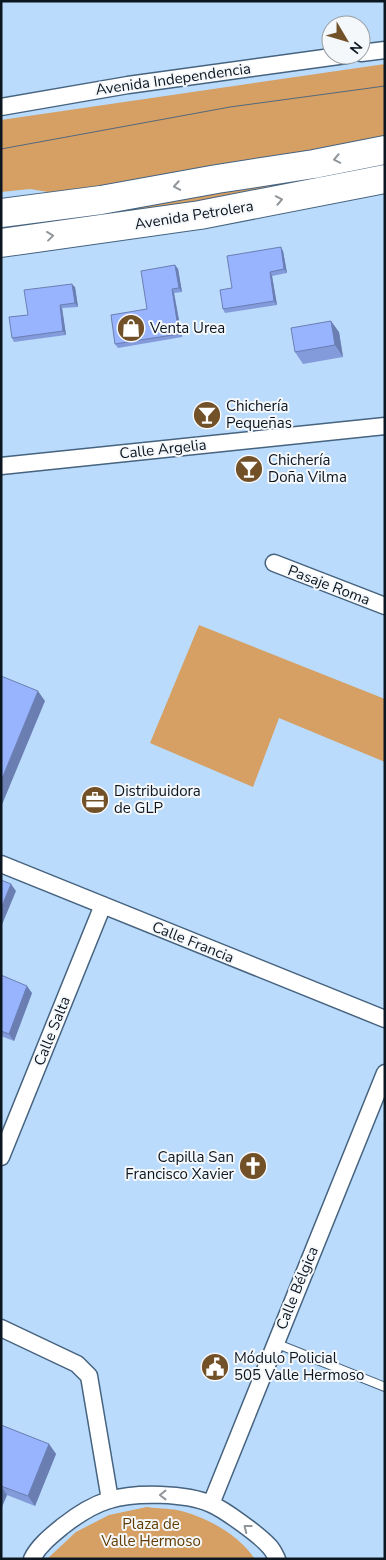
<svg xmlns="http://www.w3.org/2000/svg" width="386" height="1560" font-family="'Nunito Sans',sans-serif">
  <rect width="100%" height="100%" fill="#badbfb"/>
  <path fill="#d69f63" d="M385,64V136L260,162L60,194L30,189L1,192V120Z
    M385,158V168L108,217L1,231V223Z
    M199,625L385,699V762L279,718L253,787L150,743Z
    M147,1507C159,1509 173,1508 185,1512C212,1520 239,1536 255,1559H47L76,1532L109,1515Z"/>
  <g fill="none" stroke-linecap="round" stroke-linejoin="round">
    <defs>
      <path id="lane" d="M275,1343L385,1387"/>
      <path id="street" d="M361,53L385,50
        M1,107L128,85L346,55
        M1,466L385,426
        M274,563L385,606
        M1,864L385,1019
        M1,1157L103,905
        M1,1328L77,1364L89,1376L110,1500
        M211,1504L385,1073
        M32,1559C38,1546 52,1535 63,1526C77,1515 93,1505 109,1500C135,1492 186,1493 211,1504C225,1510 259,1535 269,1546C273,1550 275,1555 277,1559"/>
      <path id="highway" d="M1,213L101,200L217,179L314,164L385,150
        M1,243L200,215L385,179"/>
    </defs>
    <use href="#lane" stroke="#46637f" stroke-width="10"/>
    <use href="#street" stroke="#46637f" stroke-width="19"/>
    <use href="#highway" stroke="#46637f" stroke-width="30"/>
    <use href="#lane" stroke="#fff" stroke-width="8"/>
    <use href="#street" stroke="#fff" stroke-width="16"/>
    <use href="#highway" stroke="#fff" stroke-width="28"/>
    <path stroke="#54687c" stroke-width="1" d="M1,149L230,107L385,86"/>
  </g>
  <path fill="#839bdb" d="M283,251L287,273L272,276L277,305L225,313L223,309Z
    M175,265L178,269L182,292L174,293L182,337L118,348L115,344L147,309Z
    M75,287L78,307L62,308L66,335L14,342L12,338L28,315Z
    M339,332L343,357L303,364L295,352Z
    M1,975L32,993L14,1041L1,1036Z
    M1,1425L49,1444L56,1454L35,1506L7,1495L1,1509Z"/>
  <path fill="#6a7eb2" d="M281,247L283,251L287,273L284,269Z
    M175,265L178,269L182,292L179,288Z
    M270,272L272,276L277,305L274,301Z
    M72,284L75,287L78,307L75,303Z
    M172,289L174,293L182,337L179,334Z
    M60,305L62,308L66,335L63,331Z
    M331,321L339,332L343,357L335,345Z
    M38,691L45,701L1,807V781Z
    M11,884L16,891L1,927V908Z
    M27,986L32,993L14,1041L9,1034Z
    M49,1444L56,1454L35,1506L28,1496Z
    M1,1486L7,1495L1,1509Z"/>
  <path fill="#98b4ff" stroke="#6a7eb2" d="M281,247L284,269L270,272L274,301L223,309L220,290L232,288L227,256Z
    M175,265L179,288L172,289L179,334L115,344L111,315L147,309L141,271Z
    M72,284L75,303L60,305L63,331L12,338L9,317L28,315L24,290Z
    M331,321L335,345L295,352L291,328Z
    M1,676L38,691L1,781Z
    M1,880L11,884L1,908Z
    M1,975L27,986L9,1034L1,1031Z
    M1,1425L49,1444L28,1496L1,1486Z"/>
  <defs><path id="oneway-chevron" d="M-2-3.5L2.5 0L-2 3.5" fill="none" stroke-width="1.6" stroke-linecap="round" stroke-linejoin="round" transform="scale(1.25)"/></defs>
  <g stroke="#91969b">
    <use href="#oneway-chevron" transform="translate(337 159) rotate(169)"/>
    <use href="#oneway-chevron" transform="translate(177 186) rotate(170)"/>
    <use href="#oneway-chevron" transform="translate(279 200) rotate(-11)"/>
    <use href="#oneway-chevron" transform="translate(50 236) rotate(-7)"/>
    <use href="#oneway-chevron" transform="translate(163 1495) rotate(180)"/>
    <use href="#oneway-chevron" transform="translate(247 1528) rotate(-142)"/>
  </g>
  <defs>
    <symbol id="shop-disc" viewBox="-11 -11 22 22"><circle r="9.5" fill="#725028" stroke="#f5f8fb"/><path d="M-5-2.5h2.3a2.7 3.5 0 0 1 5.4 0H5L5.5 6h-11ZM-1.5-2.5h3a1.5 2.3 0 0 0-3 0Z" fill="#fff"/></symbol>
    <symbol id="bar-disc" viewBox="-11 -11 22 22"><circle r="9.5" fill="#725028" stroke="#f5f8fb"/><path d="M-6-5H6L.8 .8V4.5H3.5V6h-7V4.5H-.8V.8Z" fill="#fff"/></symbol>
    <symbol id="office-disc" viewBox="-11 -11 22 22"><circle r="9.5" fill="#725028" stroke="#f5f8fb"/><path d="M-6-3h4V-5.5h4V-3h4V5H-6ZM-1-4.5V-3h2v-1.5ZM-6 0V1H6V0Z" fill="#fff"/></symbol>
    <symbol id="church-disc" viewBox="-11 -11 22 22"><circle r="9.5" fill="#725028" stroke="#f5f8fb"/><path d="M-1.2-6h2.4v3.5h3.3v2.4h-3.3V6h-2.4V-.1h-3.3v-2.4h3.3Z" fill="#fff"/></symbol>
    <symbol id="civic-disc" viewBox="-11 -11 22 22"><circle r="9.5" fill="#725028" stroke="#f5f8fb"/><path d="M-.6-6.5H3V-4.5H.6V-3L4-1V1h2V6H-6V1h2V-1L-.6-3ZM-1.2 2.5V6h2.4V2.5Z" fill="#fff"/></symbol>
  </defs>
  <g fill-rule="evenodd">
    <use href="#shop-disc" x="115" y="312" width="32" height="32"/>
    <use href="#bar-disc" x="191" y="399" width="32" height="32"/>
    <use href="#bar-disc" x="233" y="453" width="32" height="32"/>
    <use href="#office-disc" x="79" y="784" width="32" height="32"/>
    <use href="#church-disc" x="237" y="1150" width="32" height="32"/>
    <use href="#civic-disc" x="199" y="1351" width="32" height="32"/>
  </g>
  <g text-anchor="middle" stroke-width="4" stroke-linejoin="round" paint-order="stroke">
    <g font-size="15" fill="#0b1621" stroke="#f5f8fb">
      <text transform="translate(173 79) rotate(-8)" y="5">Avenida Independencia</text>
      <text transform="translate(194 215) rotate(-9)" y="5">Avenida Petrolera</text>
      <text transform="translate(163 449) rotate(-6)" y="5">Calle Argelia</text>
      <text transform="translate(329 585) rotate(21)" y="5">Pasaje Roma</text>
      <text transform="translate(193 942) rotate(22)" y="5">Calle Francia</text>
      <text transform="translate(52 1031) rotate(-68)" y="5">Calle Salta</text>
      <text transform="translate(297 1288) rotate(-68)" y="5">Calle Bélgica</text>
    </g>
    <g font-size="15" fill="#0b1621" stroke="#f5f8fb" text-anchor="start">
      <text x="150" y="333">Venta Urea</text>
      <text x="226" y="411">Chichería<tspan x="226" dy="17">Pequeñas</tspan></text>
      <text x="268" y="465">Chichería<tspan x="268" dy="17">Doña Vilma</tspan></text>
      <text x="114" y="796">Distribuidora<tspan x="114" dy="17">de GLP</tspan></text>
      <text x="234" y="1162" text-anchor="end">Capilla San<tspan x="234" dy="17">Francisco Xavier</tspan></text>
      <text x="234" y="1363">Módulo Policial<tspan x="234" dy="17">505 Valle Hermoso</tspan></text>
    </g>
    <g font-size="15" fill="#623b00" stroke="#f5f8fb">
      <text x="151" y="1529">Plaza de<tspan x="151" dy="17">Valle Hermoso</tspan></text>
    </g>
  </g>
  <rect width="386" height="1560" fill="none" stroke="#0b1621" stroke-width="5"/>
  <g transform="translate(346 40) rotate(128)"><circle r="24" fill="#f5f8fb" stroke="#979ea4"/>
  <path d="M0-4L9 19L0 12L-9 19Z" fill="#725028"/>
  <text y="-8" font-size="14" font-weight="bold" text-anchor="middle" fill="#0b1621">N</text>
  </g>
</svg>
